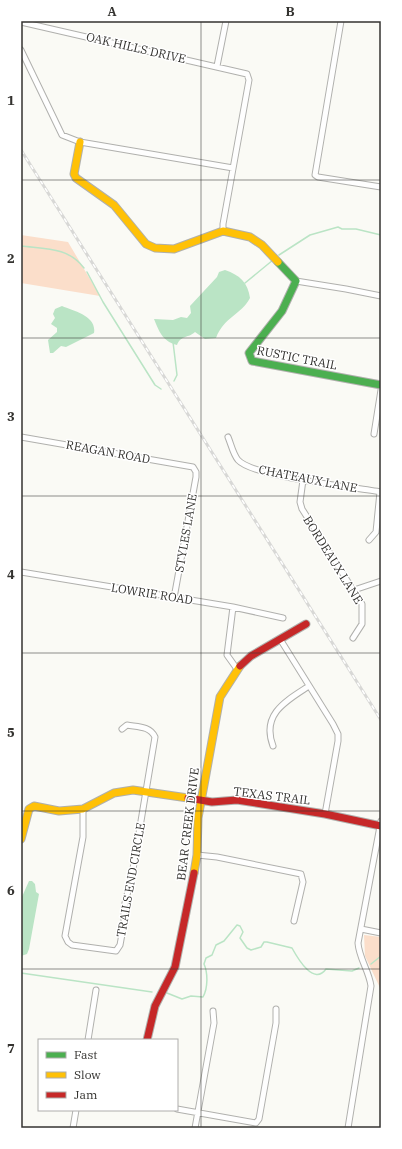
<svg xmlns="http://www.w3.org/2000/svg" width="402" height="1149" font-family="'IBM Plex Serif',serif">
  <rect width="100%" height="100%" fill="#fafaf5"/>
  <path fill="#fbdeca" d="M21,235L68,242L100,296L21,283Z
    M364,935L381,937V990L365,956Z"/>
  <path fill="#bae4c5" d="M225,270C240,275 248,283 250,298C241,315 224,317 216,338L205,339L195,332C189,338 181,335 177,345C162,341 159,331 154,319L173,320L181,317L187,318L191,313L190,306L217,277L219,272Z
    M62,306C74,311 97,316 94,333L66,347L61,346L53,353H50L48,340L57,332V328L51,324L55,318L53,314L55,309Z
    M29,881H32L35,884L36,892L39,894L29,949L27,954L21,956V899Z"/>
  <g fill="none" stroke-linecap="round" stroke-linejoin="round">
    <path stroke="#bae4c5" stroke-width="1.5" d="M21,246C46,249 68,247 84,268
      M279,255L310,235L338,227L342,229H356L381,235
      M87,272L103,302L155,385L161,389
      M245,283L273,260
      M173,342L177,375L174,381
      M371,964L381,956
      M21,973L152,992
      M167,993L182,999L191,996L203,997C208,988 208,973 204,964L206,958L212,955L216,945L224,941L237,925L240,926L243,932L240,938L247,948L251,950L261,947L264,942H267L292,948C298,959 314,986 326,969L352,971L359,968"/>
    <defs>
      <path id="street" d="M341,21L315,175L318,177L381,187
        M21,22L247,74L249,80L223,224V231
        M21,50L62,135L80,142L233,168
        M217,66L226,21
        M296,281L346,289L381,296
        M374,434L381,390
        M21,437L193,467L196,472V477L174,598
        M228,437C231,444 233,454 238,460C253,477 355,487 381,492
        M303,480L300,502L302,509L362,604V624L353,638
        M369,540L376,532L380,492
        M21,572L233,607L283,618
        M354,590L381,581
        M233,607L227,655L237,669
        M280,639L333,724L338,734V741L325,814
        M273,746C261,714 286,701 309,686
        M83,809V837L65,936L68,942L72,945L116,951L120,945L124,923V907L132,875L155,737C150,726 138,727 127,725L122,729
        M197,855L217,857L301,874L303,882L294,921
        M361,929L381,933
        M88,1040L96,990
        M177,1109L256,1123L259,1119L276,1023V1009
        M73,1128L76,1110
        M195,1128L214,1023L213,1011
        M348,1128L371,986C369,971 359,958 358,943L381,821"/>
      <path id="fast" d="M278,262L296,281L282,311L249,353L252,361L381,385"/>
      <path id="slow" d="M80,142L74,174L76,178L114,205L146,244L155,248L174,249L223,231L250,237L262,245L278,262
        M21,839L29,809L34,806L59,811L83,809L114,793L133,790L188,798
        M194,873L197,855L198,818L220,697L240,666"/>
      <path id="jam" d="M240,666L251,656L306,624
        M188,798L212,802L237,800L325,814L381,826
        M147,1040L155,1006L175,967L194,873"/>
    </defs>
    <use href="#street" stroke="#b0b0ad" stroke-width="7"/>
    <use href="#fast" stroke="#b0b0ad" stroke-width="9"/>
    <use href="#slow" stroke="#b0b0ad" stroke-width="9"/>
    <use href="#jam" stroke="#b0b0ad" stroke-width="9"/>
    <use href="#street" stroke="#fefefe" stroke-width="5"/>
    <use href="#fast" stroke="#4caf50" stroke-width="7"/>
    <use href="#slow" stroke="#ffc107" stroke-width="7"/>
    <use href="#jam" stroke="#c62828" stroke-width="7"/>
    <defs>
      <path id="rail" d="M21,150L381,720"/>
    </defs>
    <use href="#rail" stroke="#d8d8d6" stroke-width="3"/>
    <use href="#rail" stroke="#fff" stroke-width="1.5" stroke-dasharray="4.5" stroke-linecap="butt"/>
  </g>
  <path fill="none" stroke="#343330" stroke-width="1" stroke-opacity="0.55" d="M201,21V1128M21,180H381M21,338H381M21,496H381M21,653H381M21,811H381M21,969H381"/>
  <g text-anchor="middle" stroke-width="3" stroke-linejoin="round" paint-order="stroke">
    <g font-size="12" fill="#343330" stroke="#fff">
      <text transform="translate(136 48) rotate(13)" y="4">OAK HILLS DRIVE</text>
      <text transform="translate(297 358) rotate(11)" y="4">RUSTIC TRAIL</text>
      <text transform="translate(108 452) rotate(10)" y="4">REAGAN ROAD</text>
      <text transform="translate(308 479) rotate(11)" y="4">CHATEAUX LANE</text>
      <text transform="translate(186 533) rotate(-80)" y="4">STYLES LANE</text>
      <text transform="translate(333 560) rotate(58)" y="4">BORDEAUX LANE</text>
      <text transform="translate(152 594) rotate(9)" y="4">LOWRIE ROAD</text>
      <text transform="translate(272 796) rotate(7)" y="4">TEXAS TRAIL</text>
      <text transform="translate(188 824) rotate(-83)" y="4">BEAR CREEK DRIVE</text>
      <text transform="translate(131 880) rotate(-80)" y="4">TRAILS END CIRCLE</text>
    </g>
  </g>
  <rect width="402" height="1149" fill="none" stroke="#ffffff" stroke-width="44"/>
  <rect x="38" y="1039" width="140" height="72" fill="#ffffff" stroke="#aeadac"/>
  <rect x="46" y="1052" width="20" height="6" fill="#4caf50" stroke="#aeadac"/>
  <text x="74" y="1059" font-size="12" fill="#343330">Fast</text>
  <rect x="46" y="1072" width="20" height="6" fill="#ffc107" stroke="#aeadac"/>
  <text x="74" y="1079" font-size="12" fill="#343330">Slow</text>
  <rect x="46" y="1092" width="20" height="6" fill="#c62828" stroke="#aeadac"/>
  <text x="74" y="1099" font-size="12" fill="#343330">Jam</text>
  <rect x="22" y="22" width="358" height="1105" fill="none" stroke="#343330" stroke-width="1.5"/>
  <g font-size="13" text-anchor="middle" font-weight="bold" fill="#343330">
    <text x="112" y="16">A</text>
    <text x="290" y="16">B</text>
    <text x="11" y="105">1</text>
    <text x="11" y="263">2</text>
    <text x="11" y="421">3</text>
    <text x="11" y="579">4</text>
    <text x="11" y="737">5</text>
    <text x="11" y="895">6</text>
    <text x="11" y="1053">7</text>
  </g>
</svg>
